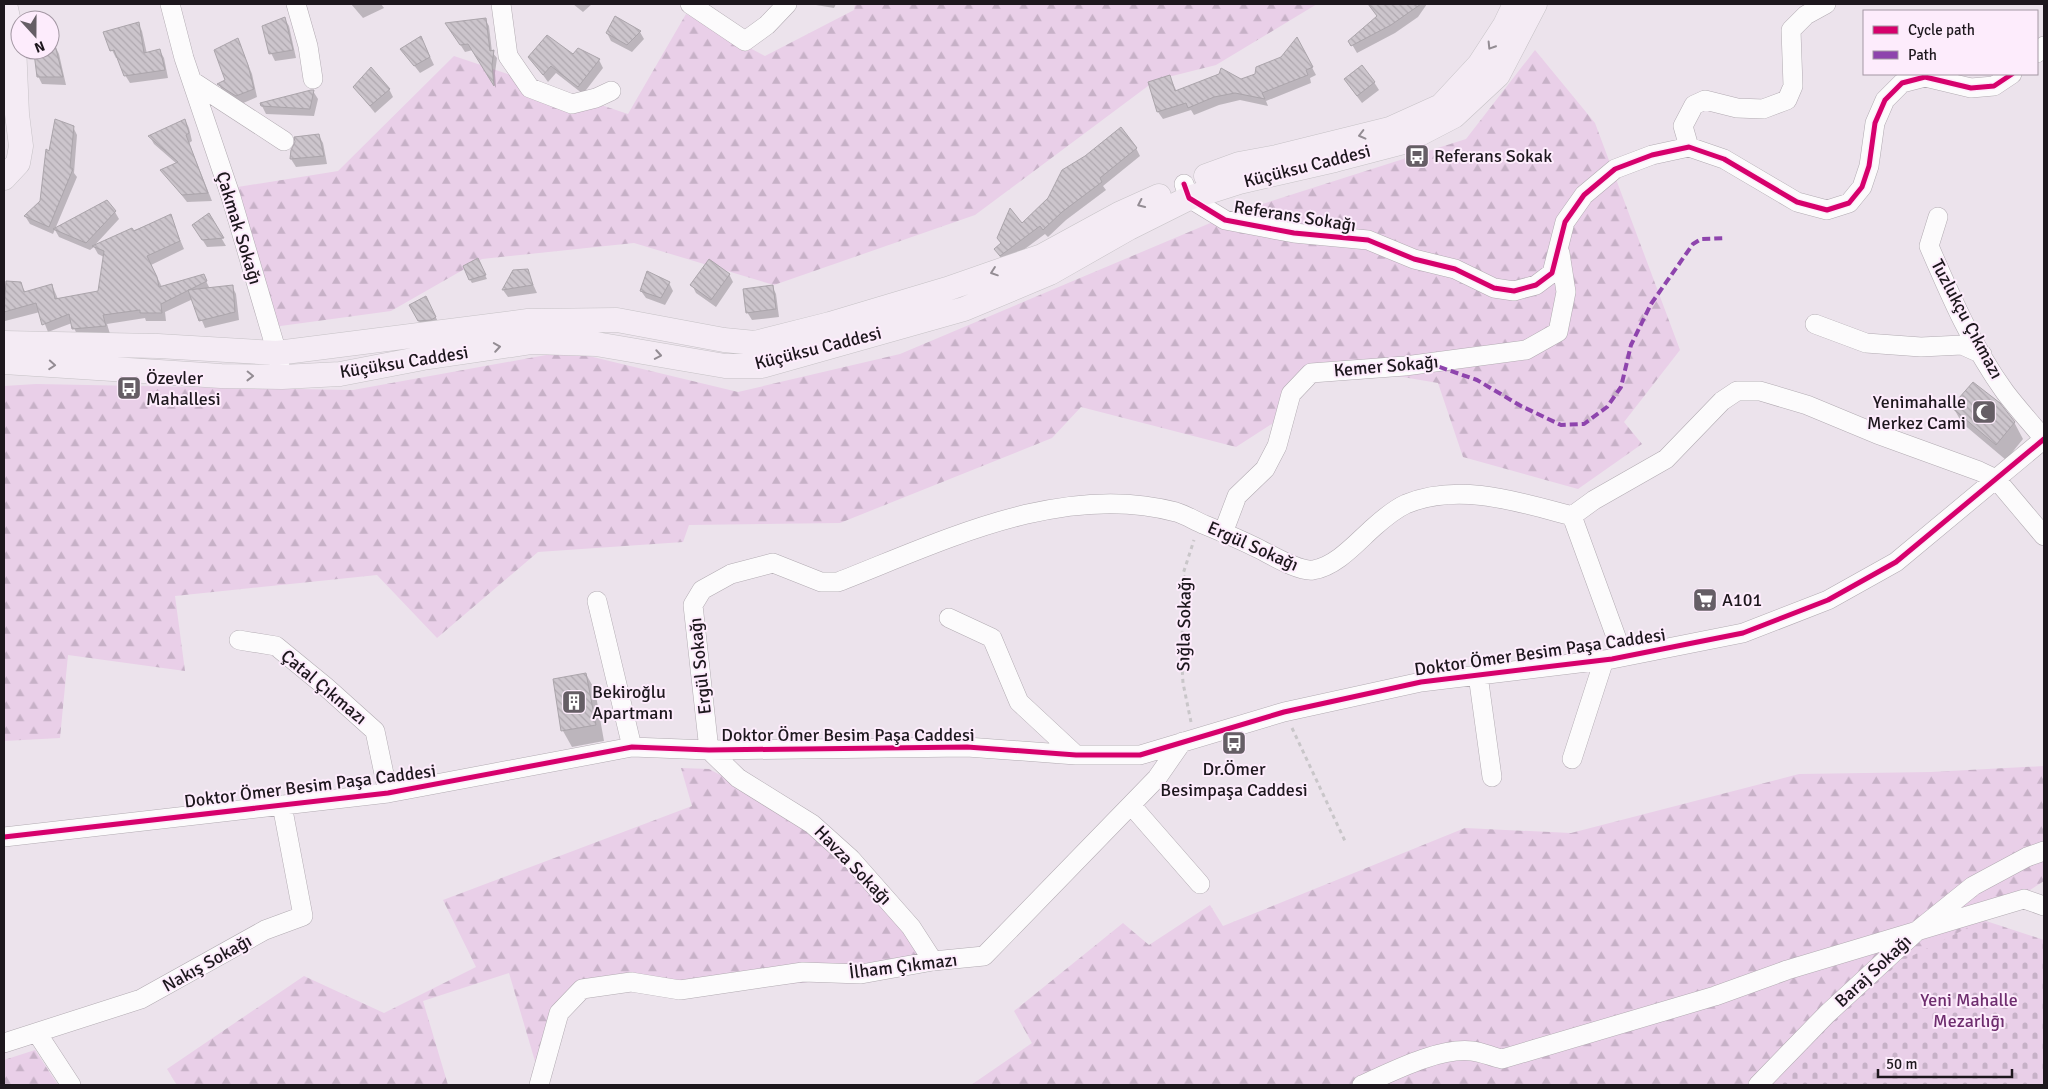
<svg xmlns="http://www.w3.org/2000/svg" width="2048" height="1089" font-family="Signika,sans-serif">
  <defs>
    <pattern id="forest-firs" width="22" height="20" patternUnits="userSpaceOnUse" patternTransform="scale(1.25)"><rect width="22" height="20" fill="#e9cfe8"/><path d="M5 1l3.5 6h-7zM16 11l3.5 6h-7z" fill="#c7b1c7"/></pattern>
    <pattern id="cemetery-stones" width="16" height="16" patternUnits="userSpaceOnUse" patternTransform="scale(1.25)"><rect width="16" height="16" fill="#e9cfe8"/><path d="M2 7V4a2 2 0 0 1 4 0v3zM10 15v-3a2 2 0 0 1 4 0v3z" fill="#c7b1c7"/></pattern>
    <pattern id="building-back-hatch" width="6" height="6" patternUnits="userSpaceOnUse" patternTransform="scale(1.25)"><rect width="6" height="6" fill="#ccc5cc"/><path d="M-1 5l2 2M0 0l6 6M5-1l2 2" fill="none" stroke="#afa8af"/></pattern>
  </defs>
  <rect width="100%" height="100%" fill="#ece3ec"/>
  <path fill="url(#forest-firs)" d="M855,4H1317L1216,65L1156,80L975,215L774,285L634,243L482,259L391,311L273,327L219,190L338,171L454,56L628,114L686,14L765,56L854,10Z
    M1535,50L1595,123L1680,350L1624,422L1642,444L1578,489L1463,457L1438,383L1391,375L1313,378L1292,411L1236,447L1081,407L1052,438L840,523L689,525L683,542L538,552L437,638L377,575L175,596L185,671L68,655L60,738L4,741V386L36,384L353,390L568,351L738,392L900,354L1234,213L1466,139Z
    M2044,766V881L1983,920L1767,1085H971L1032,1043L1014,1011L1123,923L1149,945L1210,905L1223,926L1465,828L1571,833L1799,774L1931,772Z
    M681,768L709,769L816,826L936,969L681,995L620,984L564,1005L542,1085L509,973L423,1001L448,1085H177L167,1069L304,976L384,1013L476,967L443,900L692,806Z
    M35,1050L58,1085H4V1060Z"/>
  <path fill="url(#cemetery-stones)" d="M1983,920L2044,940V1085H1767L1900,962Z"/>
  <path fill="#0003" d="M351,4H381L384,8L363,18Z
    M573,4H592L583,12Z
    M810,4H836L834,8Z
    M1369,4H1427L1418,17L1395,33L1357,53L1350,41L1378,17Z
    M284,18L289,26L296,58L275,61L271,53Z
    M485,19L489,26L492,52L497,58L495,73L496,88L473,50L465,52L447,24Z
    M138,23L142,31L147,54L160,51L164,58L168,78L130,83L125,75L118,58H116L112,50Z
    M640,32L644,39L632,52L611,41L607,33Z
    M1297,39L1316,75L1310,78L1311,83L1266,101L1268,106L1240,100L1219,105L1194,115L1191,110L1163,119L1158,112L1170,77L1177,92L1241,80L1257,75L1282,58Z
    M238,40L252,74L257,97L241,104L223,92L219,84L227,81Z
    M55,46L59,54L66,85L42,84L38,76L45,50H50Z
    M425,46L434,65L420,73L402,50Z
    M573,56L599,60L603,68L583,94L556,73L548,82L530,57Z
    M1374,82L1379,90L1362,103L1350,87Z
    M354,87L389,89L393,97L375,113Z
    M313,91L318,99L314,116L266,114L262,106V104Z
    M185,120L189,128L192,141L189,143L212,201L187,202L162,170L177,164L154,144L150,137Z
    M73,127L77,135L74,173L77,177L53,234L30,224L25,216L42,202L49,153Z
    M319,136L323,143L327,164L296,167L291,159Z
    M1136,148L1140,156L1103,186L1106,190L1066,220L1048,237L1045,234L1006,263L1000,257L996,249L1022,224Z
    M115,212L119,219L94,246L170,216L184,249L151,265L162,287L203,275L210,289L232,286L236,294L239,320L205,328L193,299L165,312L166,321H146L145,318L107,324L110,334L78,337L72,323L48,332L40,312L5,321L4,300L7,299L20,283L26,293L52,285L58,299L99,292L104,257L98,254L94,247L90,250L59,237L55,230Z
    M208,215L226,246L207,247L198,233Z
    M477,259L487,279L472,283L470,280Z
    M527,271L537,293L508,297L503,290Z
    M729,274L733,282L716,307L696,293L692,285Z
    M669,283L673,291L665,305L646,298L641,291Z
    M772,286L776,294L779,317L752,320L747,312Z
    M411,305H429L440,325L423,329Z
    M1953,407L2014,422L2023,439L2006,460L1962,423Z
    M586,674L595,690L604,741L572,747L563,731L555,680Z"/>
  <path fill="url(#building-back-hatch)" stroke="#aba5ab" d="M1368,4H1421L1391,25L1351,46L1348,41L1377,16Z
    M615,16L641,31L627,45L606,33Z
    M285,17L293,50L269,54L262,26Z
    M486,18L490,51L494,50L492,65L494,86L468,44L460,45L445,23Z
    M139,22L144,53L160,49L165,70L124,76L114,50L110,51L103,32Z
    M547,35L573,54L578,48L600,59L578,87L551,66L543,75L528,57Z
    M421,36L430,57L414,66L400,49Z
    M1297,37L1313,67L1306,70L1308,75L1262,93L1265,99L1235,93L1214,97L1188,108L1186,103L1157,112L1148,82L1170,75L1175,91L1219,74L1221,68L1241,79L1255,74L1256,67L1281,57Z
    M238,38L248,65L254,89L236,96L217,84L225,80L214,50Z
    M55,45L63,77H37L34,53L42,50H50V47Z
    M1362,65L1375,82L1357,96L1344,79Z
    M371,67L390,89L370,106L353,87Z
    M311,90H314L310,109L261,106L260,103Z
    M55,119L74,126L70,167L73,169L49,227L24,216L40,201L46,149L49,151Z
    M185,119L189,133L186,135L208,193L182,195L160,170L178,162L148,136Z
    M1121,127L1137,148L1100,178L1102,182L1062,212L1043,230L1040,226L1000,256L994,249L1001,243L997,238L1010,208L1022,223L1048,198L1062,170L1085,156Z
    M319,134L324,156L290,159L291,150L295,142L294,137Z
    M107,200L116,211L86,243L53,229Z
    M209,213L224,238L202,240L192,225Z
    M171,214L180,241L147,256L157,277L159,287L204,274L207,281L161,304L162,313H140V310L103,315L106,326L72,329L69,314L42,325L36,303L4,312L6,281L21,282L24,292L52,284L55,299L98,291L104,251L92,246L132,228L134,231Z
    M478,258L486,275L469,280L463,266Z
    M709,259L730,274L711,300L690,285Z
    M528,269L533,285L502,290L513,270Z
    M647,271L670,282L661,298L640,291Z
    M233,285L235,312L199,321L188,290Z
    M773,285L776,309L746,313L743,289Z
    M426,296L436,317L431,320L418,321L409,305Z
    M1973,382L2000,403L2015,422L1996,445L1951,407Z
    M586,673L596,725L561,731L553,679Z"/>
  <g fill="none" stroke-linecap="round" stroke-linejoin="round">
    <defs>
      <path id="minor" d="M170,4L184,58L231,197L277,353L282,377
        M296,4L308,46L313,79
        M501,4L508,56L530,88L572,104L596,98L611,91
        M690,4L745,41L767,25L787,4
        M2037,53L2044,46
        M192,81L284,141
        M1689,147L1683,126L1694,105L1705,100L1737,108L1763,109L1787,100L1793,86L1791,30L1806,15L1826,4
        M1184,184L1189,198L1225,220L1294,233L1368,240L1414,259L1455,269L1494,288L1514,291L1536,285L1552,273L1565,222L1584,195L1615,169L1652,155L1689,147L1724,159L1797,202L1827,210L1849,203L1862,187L1869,166L1875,123L1885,100L1902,83L1925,77L1971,88L1994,86L2012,74
        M1938,217L1929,246C1950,295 1973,348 2005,392C2017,408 2031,423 2044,439
        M1815,324L1866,343L1921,347L1962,345L1982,354
        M1572,516L1623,656
        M1223,533L1237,496L1265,469L1277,446L1291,394L1311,373L1405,366L1526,350L1558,332L1566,292L1560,253
        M597,601L632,747
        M949,618L992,638L1019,702L1076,755
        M239,640L276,646L326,687L375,731L388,793
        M1478,675L1492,777
        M709,750L693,605L702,590L731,574L773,563L821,582H838C941,542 1062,481 1176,512C1186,515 1195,521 1205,525C1222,532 1239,539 1255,547C1270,554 1298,572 1313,570C1337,566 1357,542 1374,527C1383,519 1395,509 1406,504C1459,482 1519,502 1572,516L1594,500L1666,459L1722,401L1737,391H1760L1807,405L1877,434L1979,471L1996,479L2044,536
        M709,750L738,778L812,824L851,859L911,927L933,961
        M1572,759L1604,660
        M1131,805L1200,884
        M4,837L388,793L632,747L709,750L967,747L1076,755H1140L1284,712L1421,682L1612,659L1743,633L1828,600L1896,562L2044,439
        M37,1033L71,1085
        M4,1043L141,999L265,930L303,916L282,805
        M539,1085L559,1013L582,989L631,982L680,990L803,972L861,974L933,961L984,956L1157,778L1182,742
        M1362,1085C1391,1072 1439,1047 1472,1051C1482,1052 1492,1057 1502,1059L1715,996L1787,970L1917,931L1973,886L2027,857L2044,851
        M1758,1085L1827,1014L1917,931L2024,899L2044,906"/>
      <path id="major" d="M1206,176L1239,164L1277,157L1390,129L1441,106L1479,65L1505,25L1515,4
        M4,178L18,163L21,146L17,114L14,45L5,4
        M4,343L158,346L277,353L528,321L617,320L724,340L755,343L830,324L947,289L1042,256L1119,214L1159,196
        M4,362L221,376L282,377L340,374L423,358L532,342L596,344L725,366H762L964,309L1050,273L1129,228L1189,198L1239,182L1335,160L1404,142L1454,116L1498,75L1535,4"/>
    </defs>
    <use href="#minor" stroke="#b2abb2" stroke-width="20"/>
    <use href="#major" stroke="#c6c2c6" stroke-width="25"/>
    <path stroke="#c9c6c9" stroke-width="3" stroke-dasharray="4 4" stroke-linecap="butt" d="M1191,722L1183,683L1181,648L1186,581L1183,574L1194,540
      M1292,728L1345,841"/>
    <use href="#minor" stroke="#fcfbfc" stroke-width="19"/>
    <use href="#major" stroke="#f4ebf4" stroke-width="24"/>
    <path stroke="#8e44ad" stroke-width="4" stroke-dasharray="8 4" stroke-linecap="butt" d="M1428,363L1477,380L1521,406L1561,425L1584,424L1607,407L1621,387L1631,345L1651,304L1693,244L1701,239L1726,238"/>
    <defs>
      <path id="cycleway" d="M1184,184L1189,198L1225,220L1294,233L1368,240L1414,259L1455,269L1494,288L1514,291L1536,285L1552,273L1565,222L1584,195L1615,169L1652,155L1689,147L1724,159L1797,202L1827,210L1849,203L1862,187L1869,166L1875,123L1885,100L1902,83L1925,77L1971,88L1994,86L2012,74
        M4,837L388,793L632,747L709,750L967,747L1076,755H1140L1284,712L1421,682L1612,659L1743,633L1828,600L1896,562L2044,439"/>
    </defs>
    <use href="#cycleway" stroke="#fdecfc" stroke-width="8"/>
    <use href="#cycleway" stroke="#d6006c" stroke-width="5"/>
  </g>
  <defs><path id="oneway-chevron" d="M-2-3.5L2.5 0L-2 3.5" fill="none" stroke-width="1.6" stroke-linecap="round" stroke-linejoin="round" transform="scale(1.25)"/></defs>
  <g stroke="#938c93">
    <use href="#oneway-chevron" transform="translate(1491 46) rotate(122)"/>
    <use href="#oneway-chevron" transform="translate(1362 135) rotate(166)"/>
    <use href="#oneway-chevron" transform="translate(1141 204) rotate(155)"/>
    <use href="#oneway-chevron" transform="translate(994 272) rotate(161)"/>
    <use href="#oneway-chevron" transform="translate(497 347) rotate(-9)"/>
    <use href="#oneway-chevron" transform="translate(658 355) rotate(10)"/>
    <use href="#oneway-chevron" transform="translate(52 365) rotate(4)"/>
    <use href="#oneway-chevron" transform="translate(250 376) rotate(1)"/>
  </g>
  <defs>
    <symbol id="bus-square" viewBox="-11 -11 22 22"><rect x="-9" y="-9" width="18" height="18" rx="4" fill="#655e65" stroke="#fdecfc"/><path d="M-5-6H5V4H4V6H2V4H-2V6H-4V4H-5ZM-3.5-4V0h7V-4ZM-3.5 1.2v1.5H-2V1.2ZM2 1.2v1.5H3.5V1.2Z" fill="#fff"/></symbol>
    <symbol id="mosque-square" viewBox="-11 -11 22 22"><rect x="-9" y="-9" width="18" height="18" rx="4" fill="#655e65" stroke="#fdecfc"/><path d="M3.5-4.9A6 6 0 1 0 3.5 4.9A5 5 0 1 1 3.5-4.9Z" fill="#fff"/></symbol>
    <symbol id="supermarket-square" viewBox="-11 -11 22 22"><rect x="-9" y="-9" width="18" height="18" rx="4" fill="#655e65" stroke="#fdecfc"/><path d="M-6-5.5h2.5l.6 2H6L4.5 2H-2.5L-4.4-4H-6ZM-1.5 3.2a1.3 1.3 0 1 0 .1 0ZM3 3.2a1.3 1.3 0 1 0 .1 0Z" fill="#fff"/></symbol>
    <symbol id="building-square" viewBox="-11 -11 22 22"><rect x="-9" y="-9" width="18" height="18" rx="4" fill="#655e65" stroke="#fdecfc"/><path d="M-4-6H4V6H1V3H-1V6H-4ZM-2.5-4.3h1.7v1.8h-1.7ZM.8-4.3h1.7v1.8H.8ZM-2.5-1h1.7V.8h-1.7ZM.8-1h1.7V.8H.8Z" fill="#fff"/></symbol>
  </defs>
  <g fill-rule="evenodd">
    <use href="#bus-square" x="1403" y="142" width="28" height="28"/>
    <use href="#bus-square" x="115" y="374" width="28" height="28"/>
    <use href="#mosque-square" x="1970" y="398" width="28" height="28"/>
    <use href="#supermarket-square" x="1691" y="586" width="28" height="28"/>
    <use href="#building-square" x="560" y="688" width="28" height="28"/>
    <use href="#bus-square" x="1220" y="729" width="28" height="28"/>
  </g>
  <g text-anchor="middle" stroke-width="4" stroke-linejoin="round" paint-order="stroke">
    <g font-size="18" fill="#1d171d" stroke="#fdecfc" text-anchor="start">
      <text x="1434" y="162">Referans Sokak</text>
      <text x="146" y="384">Özevler<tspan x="146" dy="21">Mahallesi</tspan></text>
      <text x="1966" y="408" text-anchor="end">Yenimahalle<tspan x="1966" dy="21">Merkez Cami</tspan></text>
      <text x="1722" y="606">A101</text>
      <text x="592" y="698">Bekiroğlu<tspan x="592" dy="21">Apartmanı</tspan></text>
      <text x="1234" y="775" text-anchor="middle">Dr.Ömer<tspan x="1234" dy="21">Besimpaşa Caddesi</tspan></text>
    </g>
    <g font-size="18" fill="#1d171d" stroke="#fdecfc">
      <text transform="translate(1307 166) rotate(-14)" y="6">Küçüksu Caddesi</text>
      <text transform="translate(1295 216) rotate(9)" y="6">Referans Sokağı</text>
      <text transform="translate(239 228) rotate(73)" y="6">Çakmak Sokağı</text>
      <text transform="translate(1967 319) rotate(62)" y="6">Tuzlukçu Çıkmazı</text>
      <text transform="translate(818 348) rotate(-14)" y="6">Küçüksu Caddesi</text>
      <text transform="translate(404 362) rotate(-9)" y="6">Küçüksu Caddesi</text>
      <text transform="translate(1386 366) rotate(-5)" y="6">Kemer Sokağı</text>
      <text transform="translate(1253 546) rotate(24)" y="6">Ergül Sokağı</text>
      <text transform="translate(1184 624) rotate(-89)" y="6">Sığla Sokağı</text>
      <text transform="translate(1540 652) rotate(-8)" y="6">Doktor Ömer Besim Paşa Caddesi</text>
      <text transform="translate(700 666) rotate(-96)" y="6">Ergül Sokağı</text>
      <text transform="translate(324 687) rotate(40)" y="6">Çatal Çıkmazı</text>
      <text x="848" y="741">Doktor Ömer Besim Paşa Caddesi</text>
      <text transform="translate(310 786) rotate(-7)" y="6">Doktor Ömer Besim Paşa Caddesi</text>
      <text transform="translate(853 865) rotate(46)" y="6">Havza Sokağı</text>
      <text transform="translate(207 963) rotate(-29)" y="6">Nakış Sokağı</text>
      <text transform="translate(903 966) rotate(-7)" y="6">İlham Çıkmazı</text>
      <text transform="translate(1873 971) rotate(-43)" y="6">Baraj Sokağı</text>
    </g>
    <g font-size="18" fill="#6e2d6e" stroke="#fdecfc">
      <text x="1969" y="1006">Yeni Mahalle<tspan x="1969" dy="21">Mezarlıḡı</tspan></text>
    </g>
  </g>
  <rect width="2048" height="1089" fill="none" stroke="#1d171d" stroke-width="10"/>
  <rect x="1863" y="10" width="175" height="65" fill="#fdecfc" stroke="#a397a3"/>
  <rect x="1873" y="26" width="25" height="8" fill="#d6006c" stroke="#a397a3"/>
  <text x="1908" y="35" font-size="15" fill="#1d171d">Cycle path</text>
  <rect x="1873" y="51" width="25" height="8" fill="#8e44ad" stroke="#a397a3"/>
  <text x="1908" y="60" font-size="15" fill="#1d171d">Path</text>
  <g transform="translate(35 35) rotate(159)"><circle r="24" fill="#fdecfc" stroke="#a397a3"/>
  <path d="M0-4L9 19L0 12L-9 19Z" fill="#655e65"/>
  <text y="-8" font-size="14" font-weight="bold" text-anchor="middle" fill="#1d171d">N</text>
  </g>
  <path d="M1878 1069v8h134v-8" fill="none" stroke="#1d171d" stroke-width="2.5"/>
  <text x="1886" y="1069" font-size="15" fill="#1d171d" stroke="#fdecfc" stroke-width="4" paint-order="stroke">50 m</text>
</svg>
